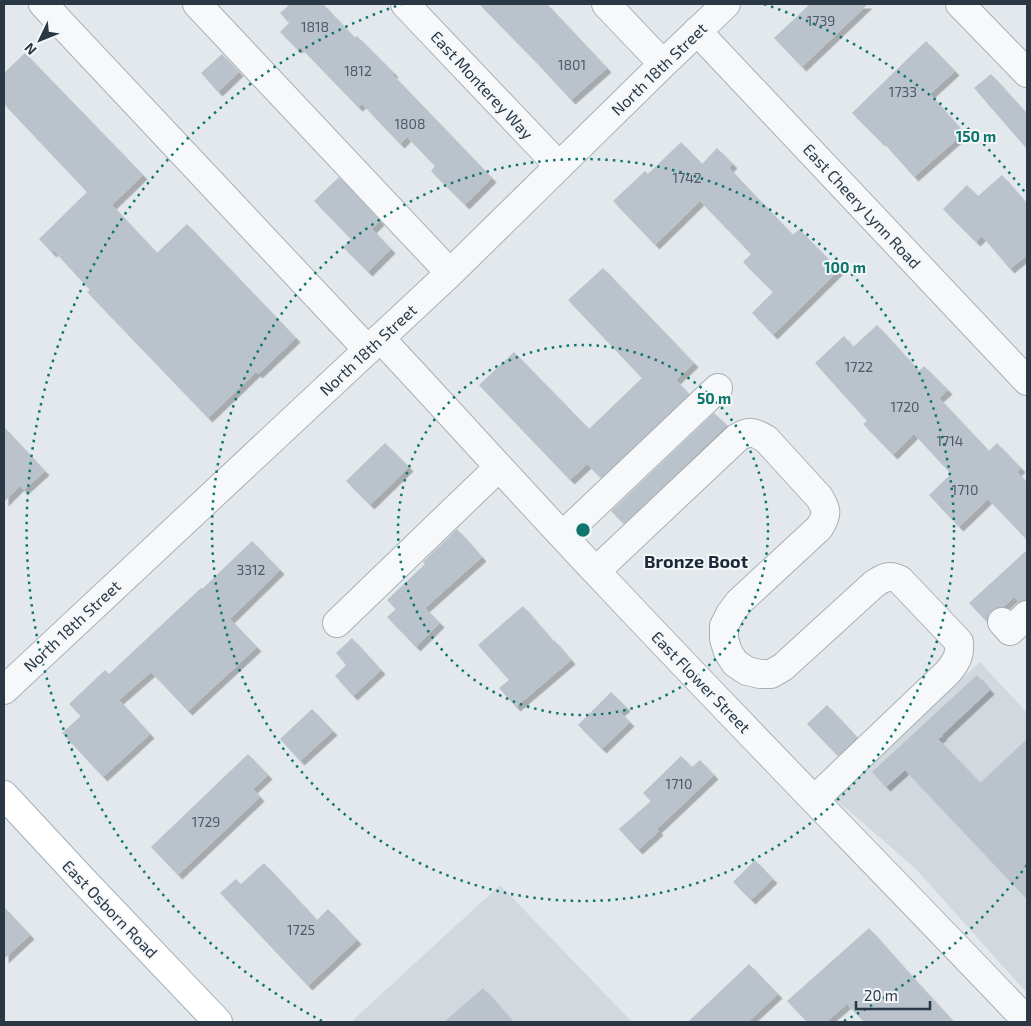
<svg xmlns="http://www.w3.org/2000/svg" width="1031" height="1026" font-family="'Exo 2',sans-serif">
  <defs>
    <filter id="shadow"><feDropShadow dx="4.5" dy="4.5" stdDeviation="0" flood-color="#0004"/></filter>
  </defs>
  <rect width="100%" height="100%" fill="#e3e8ec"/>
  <path fill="#d1d8de" d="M980,662L1027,713V993L915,868L833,797Z
    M500,885L632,1022H351Z"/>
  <path fill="#bac2cb" filter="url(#shadow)" d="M290,4H323L355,38L357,36L394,73L392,74L492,178L465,205L431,171L435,166L407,137L400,144L362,104L358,107L300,47L297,49L280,32L289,23L280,13Z
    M479,4H547L607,68L571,100L536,62Z
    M810,4H868L802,67L774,38Z
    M926,41L955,71L930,94L964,133L914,177L882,141L881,142L852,113Z
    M25,53L143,175L112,205L157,253L187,224L296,338L258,374L256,372L208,418L87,292L90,290L54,251L52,253L39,239L87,192L4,104V73Z
    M222,54L239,72L218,92L201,73Z
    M991,74L1027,114V149L974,88Z
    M681,142L702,164L717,148L733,164L729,168L793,235L799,229L839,270L773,335L752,313L773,292L743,262L751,254L700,201L655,245L613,201L645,171L648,174Z
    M1002,175L1027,204V255L1010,269L982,236L976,242L943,209L967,185L978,196Z
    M339,177L380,221L372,229L391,249L368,272L343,247L351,239L314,201Z
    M603,268L694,363L676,380L689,394L601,478L587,464L570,480L479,385L514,352L589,429L642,378L568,300Z
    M877,325L919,371L924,366L948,390L939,398L989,451L997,443L1021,468L1017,472L1027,482V540L988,499L959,527L929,495L951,474L914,434L893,455L863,424L867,421L815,363L844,336L853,347Z
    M714,413L727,425L624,524L611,511Z
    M4,427L45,471L24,490L20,486L4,502Z
    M385,443L409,467L370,505L346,481Z
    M457,529L482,557L425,608L440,623L416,647L387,617L396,609L387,600L425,564L423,562Z
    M252,541L280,570L230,619L257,647L188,711L151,672L119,700L150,734L103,777L62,733L81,716L69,704L105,670L109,674L201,588L202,589Z
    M1027,550V600H1023L1019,602L1014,597L1003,607H998L991,611L987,617V622L969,603Z
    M523,606L553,641L554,640L571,660L516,707L499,688L509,680L478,645Z
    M352,638L381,670L353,696L335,676L346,665L336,653Z
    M977,675L990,690L942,735L943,736L938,739L980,783L1027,739V899L905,770L886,787L872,772Z
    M611,692L626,707L620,712L630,722L602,749L578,725Z
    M827,705L857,737L838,756L807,724Z
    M312,709L333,731L300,761L280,739Z
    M248,754L268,775L253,789L260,797L178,875L151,847Z
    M681,756L692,767L700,760L714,775L657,829L659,831L638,850L619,829L651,801L643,793Z
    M755,860L773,879L751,900L733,882Z
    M264,863L317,920L328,909L357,940L308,986L220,893L236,879L241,884Z
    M4,907L30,935L4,959Z
    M869,928L909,973L954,1022H864L847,1004L826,1022H807L787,1001Z
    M749,964L778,994L748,1022H688Z
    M483,988L513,1022H444Z"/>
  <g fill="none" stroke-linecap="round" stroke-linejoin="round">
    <defs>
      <path id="minor" d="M43,4L368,350
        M197,4L450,273
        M405,4L559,166
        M606,4L663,64
        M960,4L1027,73
        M697,31L1027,381
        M380,338C456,419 529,501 605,581C744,729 887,874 1027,1021
        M563,535L718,388
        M596,571L737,438C749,430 754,432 766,439L819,497C827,510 828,514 819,528L739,602L730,614L724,626V639L728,652L735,663L747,671L760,674H771L783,667L874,584C883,578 889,574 900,580L959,642C960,655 957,661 948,672L814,800
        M1002,622L1010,631L1027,615
        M337,623L499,467
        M4,690L450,273L663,64L726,4"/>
      <path id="major" d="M4,795L81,878L218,1022"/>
    </defs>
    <use href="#minor" stroke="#a8b0b7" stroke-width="30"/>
    <use href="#major" stroke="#a2afb9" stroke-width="30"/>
    <use href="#minor" stroke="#f7f8fa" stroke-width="28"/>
    <use href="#major" stroke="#fff" stroke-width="28"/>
  </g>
  <g fill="none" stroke="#0f766e" stroke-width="2.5" stroke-dasharray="2.5 5">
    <circle cx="583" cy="530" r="185"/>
    <circle cx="583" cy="530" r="371"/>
    <path d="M1027 865A556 556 0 0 1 844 1021M322 1021A556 556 0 0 1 402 4M764 4A556 556 0 0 1 1027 195"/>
  </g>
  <g text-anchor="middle" stroke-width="4" stroke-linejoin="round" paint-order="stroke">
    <g font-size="14" fill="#4e5a67">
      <text x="821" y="26">1739</text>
      <text x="315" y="32">1818</text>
      <text x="572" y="70">1801</text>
      <text x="358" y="76">1812</text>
      <text x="903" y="97">1733</text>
      <text x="410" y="129">1808</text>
      <text x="687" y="183">1742</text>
      <text x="859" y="372">1722</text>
      <text x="905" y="412">1720</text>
      <text x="950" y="446">1714</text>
      <text x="965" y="495">1710</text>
      <text x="251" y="575">3312</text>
      <text x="679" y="789">1710</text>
      <text x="206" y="827">1729</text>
      <text x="301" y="935">1725</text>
    </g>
    <g font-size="16" fill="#2a3846" stroke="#f4f7f9">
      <text transform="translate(659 69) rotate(-44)" y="6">North 18th Street</text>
      <text transform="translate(482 85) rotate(47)" y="6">East Monterey Way</text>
      <text transform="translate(862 206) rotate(47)" y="6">East Cheery Lynn Road</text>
      <text transform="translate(368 350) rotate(-43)" y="6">North 18th Street</text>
      <text transform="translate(72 626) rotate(-43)" y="6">North 18th Street</text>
      <text transform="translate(701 682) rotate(46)" y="6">East Flower Street</text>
      <text transform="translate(110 909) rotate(46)" y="6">East Osborn Road</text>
    </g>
    <g font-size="18" font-weight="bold" fill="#1c2937" stroke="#f4f7f9">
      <text x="696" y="568">Bronze Boot</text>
    </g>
  </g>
  <circle cx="583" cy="530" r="8" fill="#0f766e" stroke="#f4f7f9" stroke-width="2.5"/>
  <g font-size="15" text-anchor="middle" font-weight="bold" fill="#0f766e" stroke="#f4f7f9" stroke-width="4" stroke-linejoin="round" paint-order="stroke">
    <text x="976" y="142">150 m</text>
    <text x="845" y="273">100 m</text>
    <text x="714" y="404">50 m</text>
  </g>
  <rect width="1031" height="1026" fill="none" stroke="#2a3846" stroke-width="10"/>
  <g transform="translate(40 40) rotate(227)" stroke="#f4f7f9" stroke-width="4" paint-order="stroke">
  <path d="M0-4L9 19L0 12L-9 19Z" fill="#2a3846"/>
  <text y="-8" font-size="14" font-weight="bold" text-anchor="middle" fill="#2a3846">N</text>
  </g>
  <path d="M856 1001v8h74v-8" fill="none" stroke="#2a3846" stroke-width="2.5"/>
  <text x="864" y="1001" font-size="15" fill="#2a3846" stroke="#f4f7f9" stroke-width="4" paint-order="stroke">20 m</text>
</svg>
